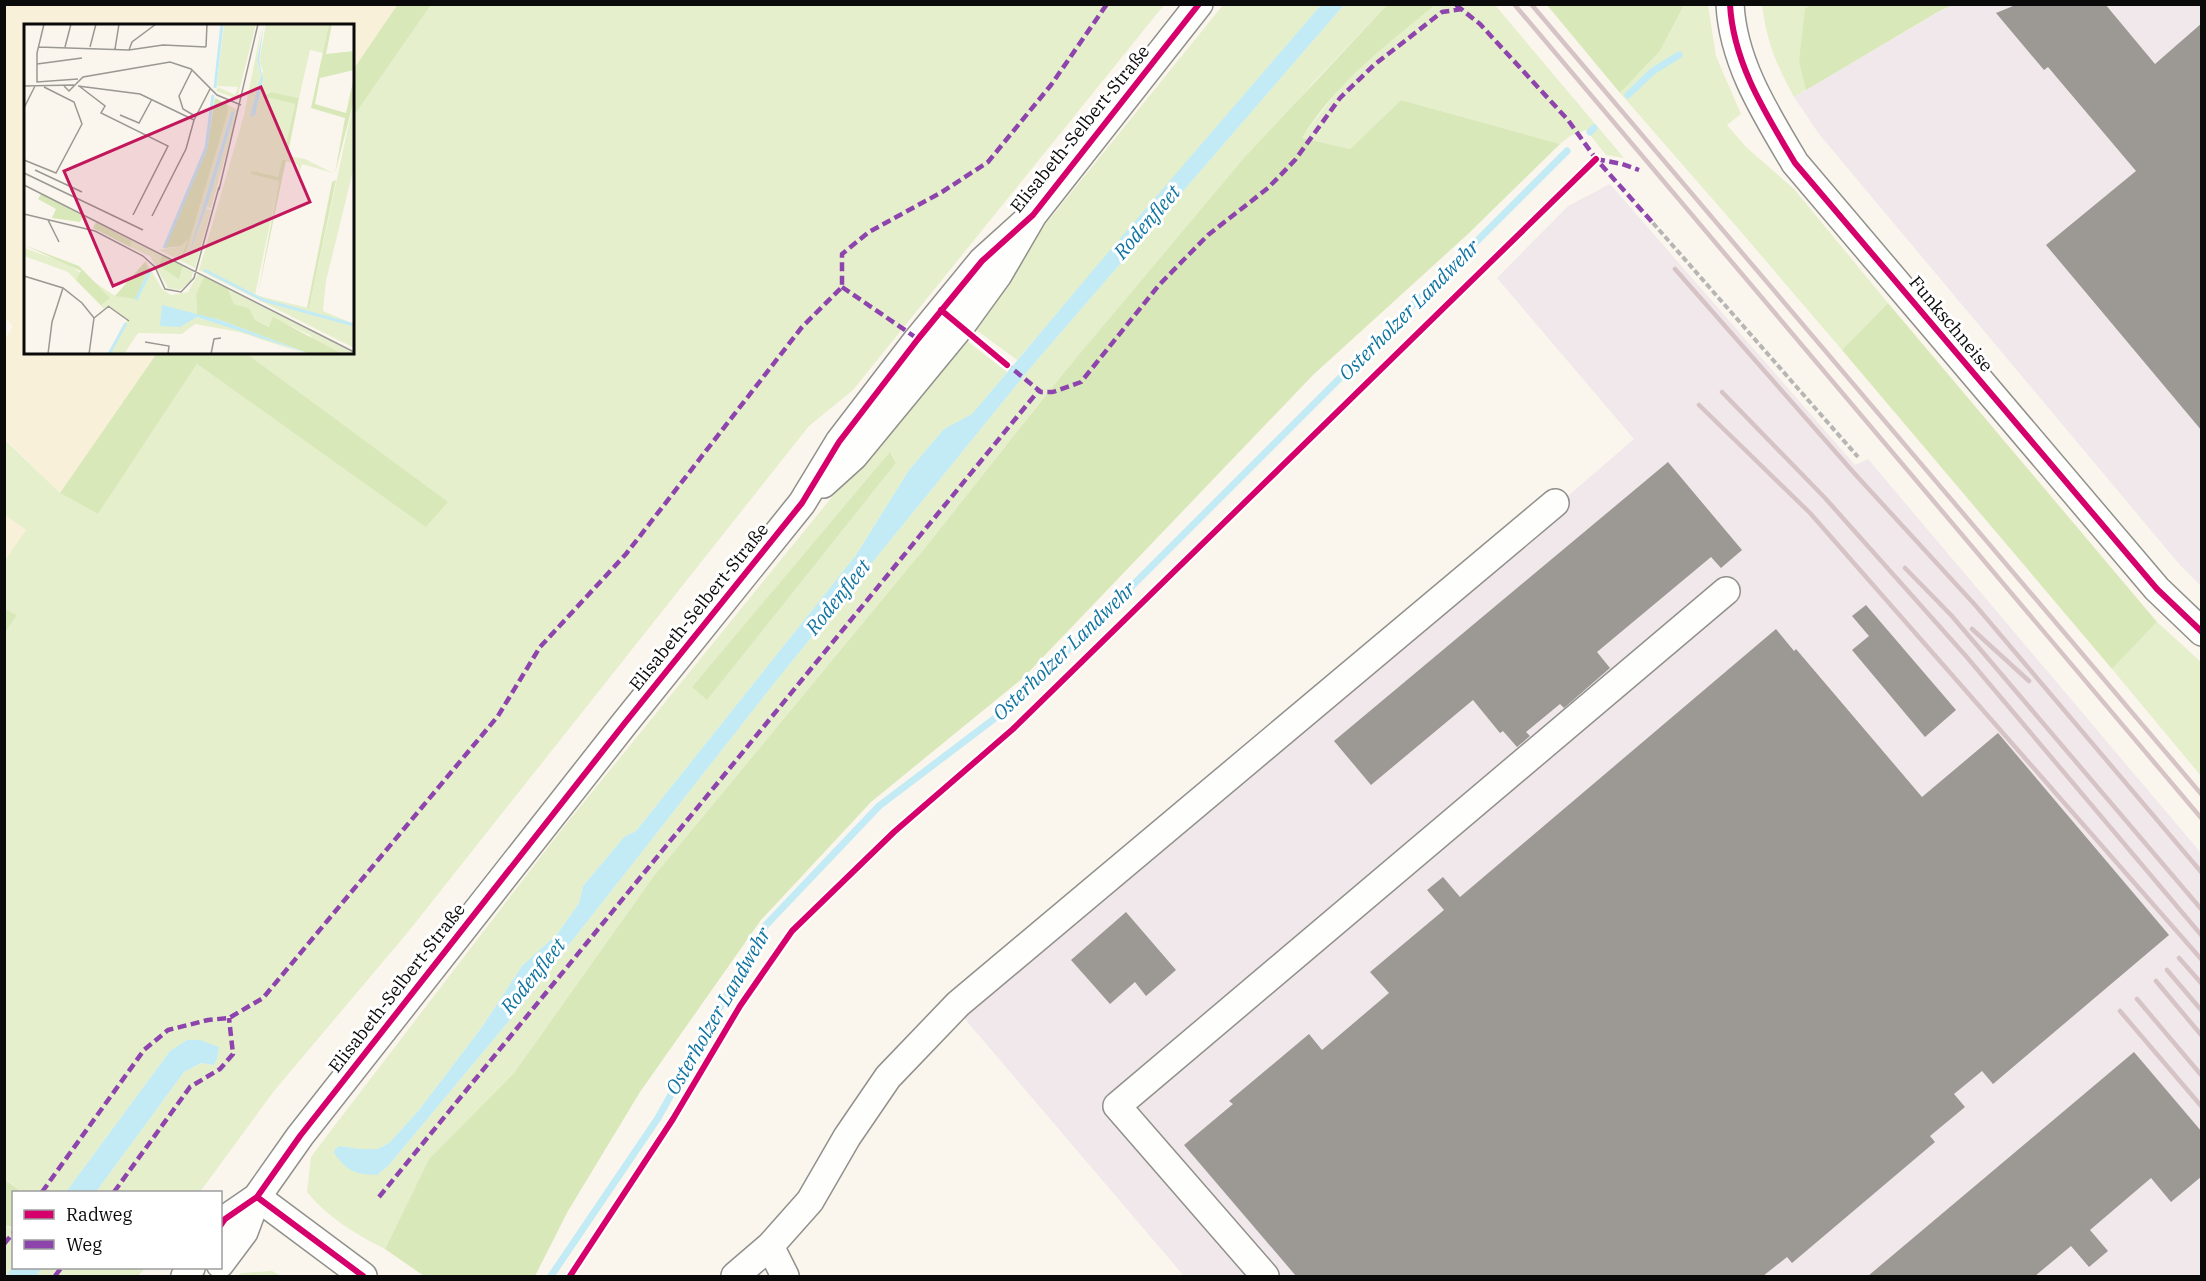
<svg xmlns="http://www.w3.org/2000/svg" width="2206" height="1281" font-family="'IBM Plex Serif',serif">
  <rect width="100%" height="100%" fill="#faf6ed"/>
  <path fill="#f0e8eb" d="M1953,5H2201V586L2180,565L1819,134L1794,97L1942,10Z
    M1610,184L1855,465L1868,459L2201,853V1276H1184L964,1018L1634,439L1497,278L1568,206Z"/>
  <path fill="#f8f0d8" d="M4,5H398L353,70L352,26H26V352L157,353L60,493L5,439V339L13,326L4,317Z
    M5,515L26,530L5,562Z"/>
  <path fill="#e6efcc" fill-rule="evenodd" d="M431,5H1164L853,390L809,426L408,932L274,1091L200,1192H96L184,1072L201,1063L214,1065L217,1059L219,1048C195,1039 193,1036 170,1051L66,1192H22L5,1179L4,632L17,615L5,609L4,562L26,530L5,515L4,439L60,493L98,514L197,364L427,526L447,502L246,353L352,352L353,117Z
    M1223,5H1321L1017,360L971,326L1044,226Z
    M1344,5H1387L1313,83L1062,375L924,549L653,877L514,1073L429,1159L385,1249C357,1235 327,1217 307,1192L311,1157L332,1129L562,829L962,337L1007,372L972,415L944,429L909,470L856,555L636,831L624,837L583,886L579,903L558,933L522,966L482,1027L419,1110L390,1142L378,1149H361L340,1146L389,1165L514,1015L776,681L1032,366ZM891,453L896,463L707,699L692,687Z
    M1435,5H1495L1624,158L1606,155L1586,130L1570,136L1560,144L1401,100L1350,149L1301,138L1340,88L1382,47Z
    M1684,5H1708L1716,56L1741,114L1727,125L1746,147L1794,189L1888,303L1842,350L1736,226L1620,93L1660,51Z
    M1762,5H1953L1941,10L1794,97C1776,64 1767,43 1762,5Z
    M2157,622L2201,662V776L2112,669Z
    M4,1225L14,1229L13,1266L6,1276H4Z
    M42,1268H145L138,1276H36Z
    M272,1271L282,1276H237L241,1273Z"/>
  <path fill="#d8e8b9" d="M398,4L431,5L353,117V70Z
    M1387,5H1435C1387,44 1335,84 1302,138L1350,149L1401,100L1560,144L1468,234L1313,375L1023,678L871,802L761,920L640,1092L568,1211L535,1276H424L385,1249L429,1159L514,1073L653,877L924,549L1062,375L1245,157Z
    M1547,5H1684L1660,51L1620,93Z
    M1810,5V4L1953,5L1941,10L1806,90L1799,61L1805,9Z
    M1888,303L2157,622L2112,669L1842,350Z
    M246,353L448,502L426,527L197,364L98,514L60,493L157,353Z
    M890,452L896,463L707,700L692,687Z
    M5,609L17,615L5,632Z
    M4,1179L22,1192H14L13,1223L11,1227L5,1225Z"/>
  <path fill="#c2ebf5" d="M1321,5H1344L1032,366L776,681L514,1015L389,1165L377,1175C354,1174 348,1172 334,1153L335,1149L340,1146L361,1149H378L390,1142L419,1110L482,1027L522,966L558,933L579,903L583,886L624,837L636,831L856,555L909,470L944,429L972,414L1111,249Z
    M187,1040H200L219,1047L217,1059L214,1065L201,1063L184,1072L96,1192H66L170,1051Z
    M13,1266L14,1268H42L36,1276H6Z"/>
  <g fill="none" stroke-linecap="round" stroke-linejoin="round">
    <path stroke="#c2ebf5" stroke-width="7" d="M1628,95L1653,71L1679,55
      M1590,132L1594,128
      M551,1276L658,1118L766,925L879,806L1015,703L1567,151"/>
  </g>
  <path fill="#9c9893" d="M2018,4H2105L2155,64L2202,23V431L2046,245L2136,171L2048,67L2044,70L1996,13Z
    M1668,462L1742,550L1721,568L1711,557L1597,652L1610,668L1564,708L1560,704L1526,732L1530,736L1517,747L1503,731L1500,733L1473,700L1371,785L1334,741Z
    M1866,605L1956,710L1925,737L1852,650L1869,636L1852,616Z
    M1776,629L1794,651L1796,649L1922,797L1998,733L2169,935L1993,1084L1982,1071L1954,1094L1965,1107L1930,1136L1935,1142L1792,1263L1787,1257L1763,1276H1296L1184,1145L1233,1104L1229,1101L1309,1034L1322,1050L1389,993L1370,972L1444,910L1427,890L1443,877L1460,897Z
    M1126,912L1176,970L1146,996L1135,982L1110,1004L1071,960Z
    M2134,1052L2202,1132V1176L2171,1202L2151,1178L2090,1230L2108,1251L2089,1267L2071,1246L2035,1276H1868Z"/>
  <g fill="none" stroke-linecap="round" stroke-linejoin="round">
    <defs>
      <path id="minor" d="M1730,4C1733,63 1766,114 1795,163L2157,589L2202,632
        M823,484L854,456L961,326L998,275L1033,215L1199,4
        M257,1197L363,1276
        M220,1226L225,1219L257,1197
        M770,1246L785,1276
        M220,1264L244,1232L257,1197L300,1136L624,724L802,503L839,442L918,339L982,261L1033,215
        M185,1276L191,1268
        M735,1276L770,1246L810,1201L847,1137L888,1077L958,1004L1555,503
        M1265,1276L1117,1106L1726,591"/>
    </defs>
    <use href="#minor" stroke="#92908c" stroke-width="30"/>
    <path stroke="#b7b6b5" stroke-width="4" stroke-dasharray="6 3" stroke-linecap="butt" d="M1653,223L1858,457"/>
    <use href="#minor" stroke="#fefefc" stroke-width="27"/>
    <path stroke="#d6c3c5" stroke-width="4.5" d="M1514,4L2202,819
      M1531,4L2202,795
      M1675,269L1854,473L1976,606L2202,873
      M1722,392L1825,498L1965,655L2202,936
      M1699,405L1810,513L2202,960
      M1905,568L1951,615L2202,910
      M1972,629L2029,681
      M2179,958L2202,984
      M2167,970L2202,1011
      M2156,981L2202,1036
      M2137,999L2202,1076
      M2120,1011L2202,1107"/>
    <path stroke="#8e44ad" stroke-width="4.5" stroke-dasharray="9 4.5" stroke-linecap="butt" d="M1456,5L1480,24L1568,120L1596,159L1653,223
      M1596,159L1622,164L1639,170
      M842,287L918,339
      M1004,362L1041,392H1053L1081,382L1159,285L1208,235L1268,188L1295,160L1340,98L1374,65L1442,12L1462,9
      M42,1192L144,1050L168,1030L208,1020L229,1018L263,998L498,716L540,647L626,554L802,327L842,287V254L869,232L942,192L988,162L1051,85L1107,4
      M114,1192L190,1087L220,1069L233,1054L229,1018
      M379,1197L1039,390
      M4,1244L14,1232
      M55,1276L61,1268"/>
    <defs>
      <path id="cycleway" d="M1730,4C1733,63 1766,114 1795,163L2157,589L2202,632
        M941,310L1007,365
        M257,1197L363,1276
        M220,1226L225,1219L257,1197L300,1136L624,724L802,503L839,442L918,339L982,261L1033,215L1199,4
        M570,1276L673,1119L740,1006L792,931L894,832L1013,729L1596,159"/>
    </defs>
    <use href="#cycleway" stroke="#fff" stroke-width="10"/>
    <use href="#cycleway" stroke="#d6006c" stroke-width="6"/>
  </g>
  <g text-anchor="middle" stroke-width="6" stroke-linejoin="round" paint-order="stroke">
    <g font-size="18" fill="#0a0a0a" stroke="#fff">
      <text transform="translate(1080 129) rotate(-51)" y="6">Elisabeth-Selbert-Straße</text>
      <text transform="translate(1951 324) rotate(50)" y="6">Funkschneise</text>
      <text transform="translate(699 607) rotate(-51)" y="6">Elisabeth-Selbert-Straße</text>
      <text transform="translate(397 988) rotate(-52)" y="6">Elisabeth-Selbert-Straße</text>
    </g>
    <g font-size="20" font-style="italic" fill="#1074a0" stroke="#fff">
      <text transform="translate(1147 222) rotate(-49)" y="7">Rodenfleet</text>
      <text transform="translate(1409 310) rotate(-45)" y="7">Osterholzer Landwehr</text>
      <text transform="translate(838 597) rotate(-51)" y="7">Rodenfleet</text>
      <text transform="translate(1064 651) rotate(-44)" y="7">Osterholzer Landwehr</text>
      <text transform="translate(533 976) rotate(-51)" y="7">Rodenfleet</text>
      <text transform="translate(718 1011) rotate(-60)" y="7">Osterholzer Landwehr</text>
    </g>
  </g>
  <g transform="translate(24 24)">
    <rect width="330" height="330" fill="#faf6ed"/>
    <path d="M200,0H232L213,75L192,67L194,63L211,71L214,63L193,62ZM238,0L233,36L237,52L230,92L239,47L235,38L242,0H305L299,29L286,26L275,74L247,68L237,71L271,80L261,124H265L264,132L281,135L309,149L278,140L275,150L274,141L258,136L254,153L227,150L255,157L231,271L285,284L330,76V143L302,257L299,287L330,300V324L175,246L220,91ZM204,81L214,86L187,184L182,183L206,95L212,88L207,89L163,236L181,184L187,186L171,244L135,226L157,222L164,215L157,232L160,234ZM108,217L138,231L135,242L155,254L159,242L169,248L167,257L156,266L144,264L126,232L106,223ZM0,224L42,239L91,272L122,237L138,265L147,271L164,268L174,250L180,253L172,270L173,293L213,304L282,330L215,308L171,300L158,310L114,309L100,330H84L103,296L84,282L80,285L44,248L0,232ZM204,265L330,329V330H318L291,318L286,311L249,294L246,303L231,296L225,284L210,280Z" fill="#e6efcc"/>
    <path d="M305,0H308L302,30L330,27V46L296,54L291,80L322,89L330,53V76L311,149L321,94L287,84ZM247,68L275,74L265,124H261L271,80L238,72ZM191,74L204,81L203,91L160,234L157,233L164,215L157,222L141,224L183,125ZM258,136H262L234,270L255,157L227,150L228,147L254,153ZM312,156L285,284H283L308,158ZM17,170L59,192L56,198L28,194L32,185L14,175ZM72,198L108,217L106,223L69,204ZM0,221L55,242L86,274L77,281L52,256L57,247ZM138,231L159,242L155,255L135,242ZM121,238L124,246L112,275L91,272ZM180,253L204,265L210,280L225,284L231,296L245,303L249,293L318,330H286L196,296L173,291L172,270Z" fill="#d8e8b9"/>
    <path d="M240,0L235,37L239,55L231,91L226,93L237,52L233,36ZM211,87L185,175L163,236L207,89ZM138,281L196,296L286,330L173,293L156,303L136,302Z" fill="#c2ebf5"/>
    <path fill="none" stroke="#c2ebf5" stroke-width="3" d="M191,64L198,0M140,224L182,124L189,71M180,246L239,276L330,301M112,276L127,245M85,330L102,299"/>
    <path fill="none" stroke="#9a9892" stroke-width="1.5" d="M20,0L13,29V58L54,55M14,23L105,26L139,21L182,23M41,23L47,0M66,23L72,0M182,23L183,0M91,25L95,0M105,26L108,18L132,0M13,40L58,34M168,46L155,72L159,85L171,92M0,62L50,61M40,62L45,67L59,53L146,38L167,45L193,71L217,81M54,62L116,70L170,96M55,62L81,82L77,89L144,122L109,191M0,84L11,62M96,91L115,99L128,75M0,136L32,149L58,100L50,78L20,63M11,146L58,168M0,149L119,206M0,161L330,328M195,166L234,0M0,190L71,207L119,232L131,243L141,265L157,268L170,254L195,163M128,192L162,125L170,96L186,65M24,196L35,218M0,252L39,264L58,279L70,294L85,282M84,282L105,297M121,318L145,322L144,330M24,330L28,298L39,264M65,330L70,294M187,330L190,315L197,314"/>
    <path fill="#c2185b" fill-opacity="0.15" stroke="#c2185b" stroke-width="3" d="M237,63L286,178L89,262L40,147Z"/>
    <rect width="330" height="330" fill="none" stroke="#0a0a0a" stroke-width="3"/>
  </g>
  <rect width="2206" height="1281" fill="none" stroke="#0a0a0a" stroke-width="12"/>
  <rect x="12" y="1191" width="210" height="78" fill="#ffffff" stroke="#9d9d9d" stroke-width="1.5"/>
  <rect x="24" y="1210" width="30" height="9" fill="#d6006c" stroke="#9d9d9d" stroke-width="1.5"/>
  <text x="66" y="1221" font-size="18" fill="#0a0a0a">Radweg</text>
  <rect x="24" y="1240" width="30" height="9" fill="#8e44ad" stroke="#9d9d9d" stroke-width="1.5"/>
  <text x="66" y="1251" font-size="18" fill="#0a0a0a">Weg</text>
</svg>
